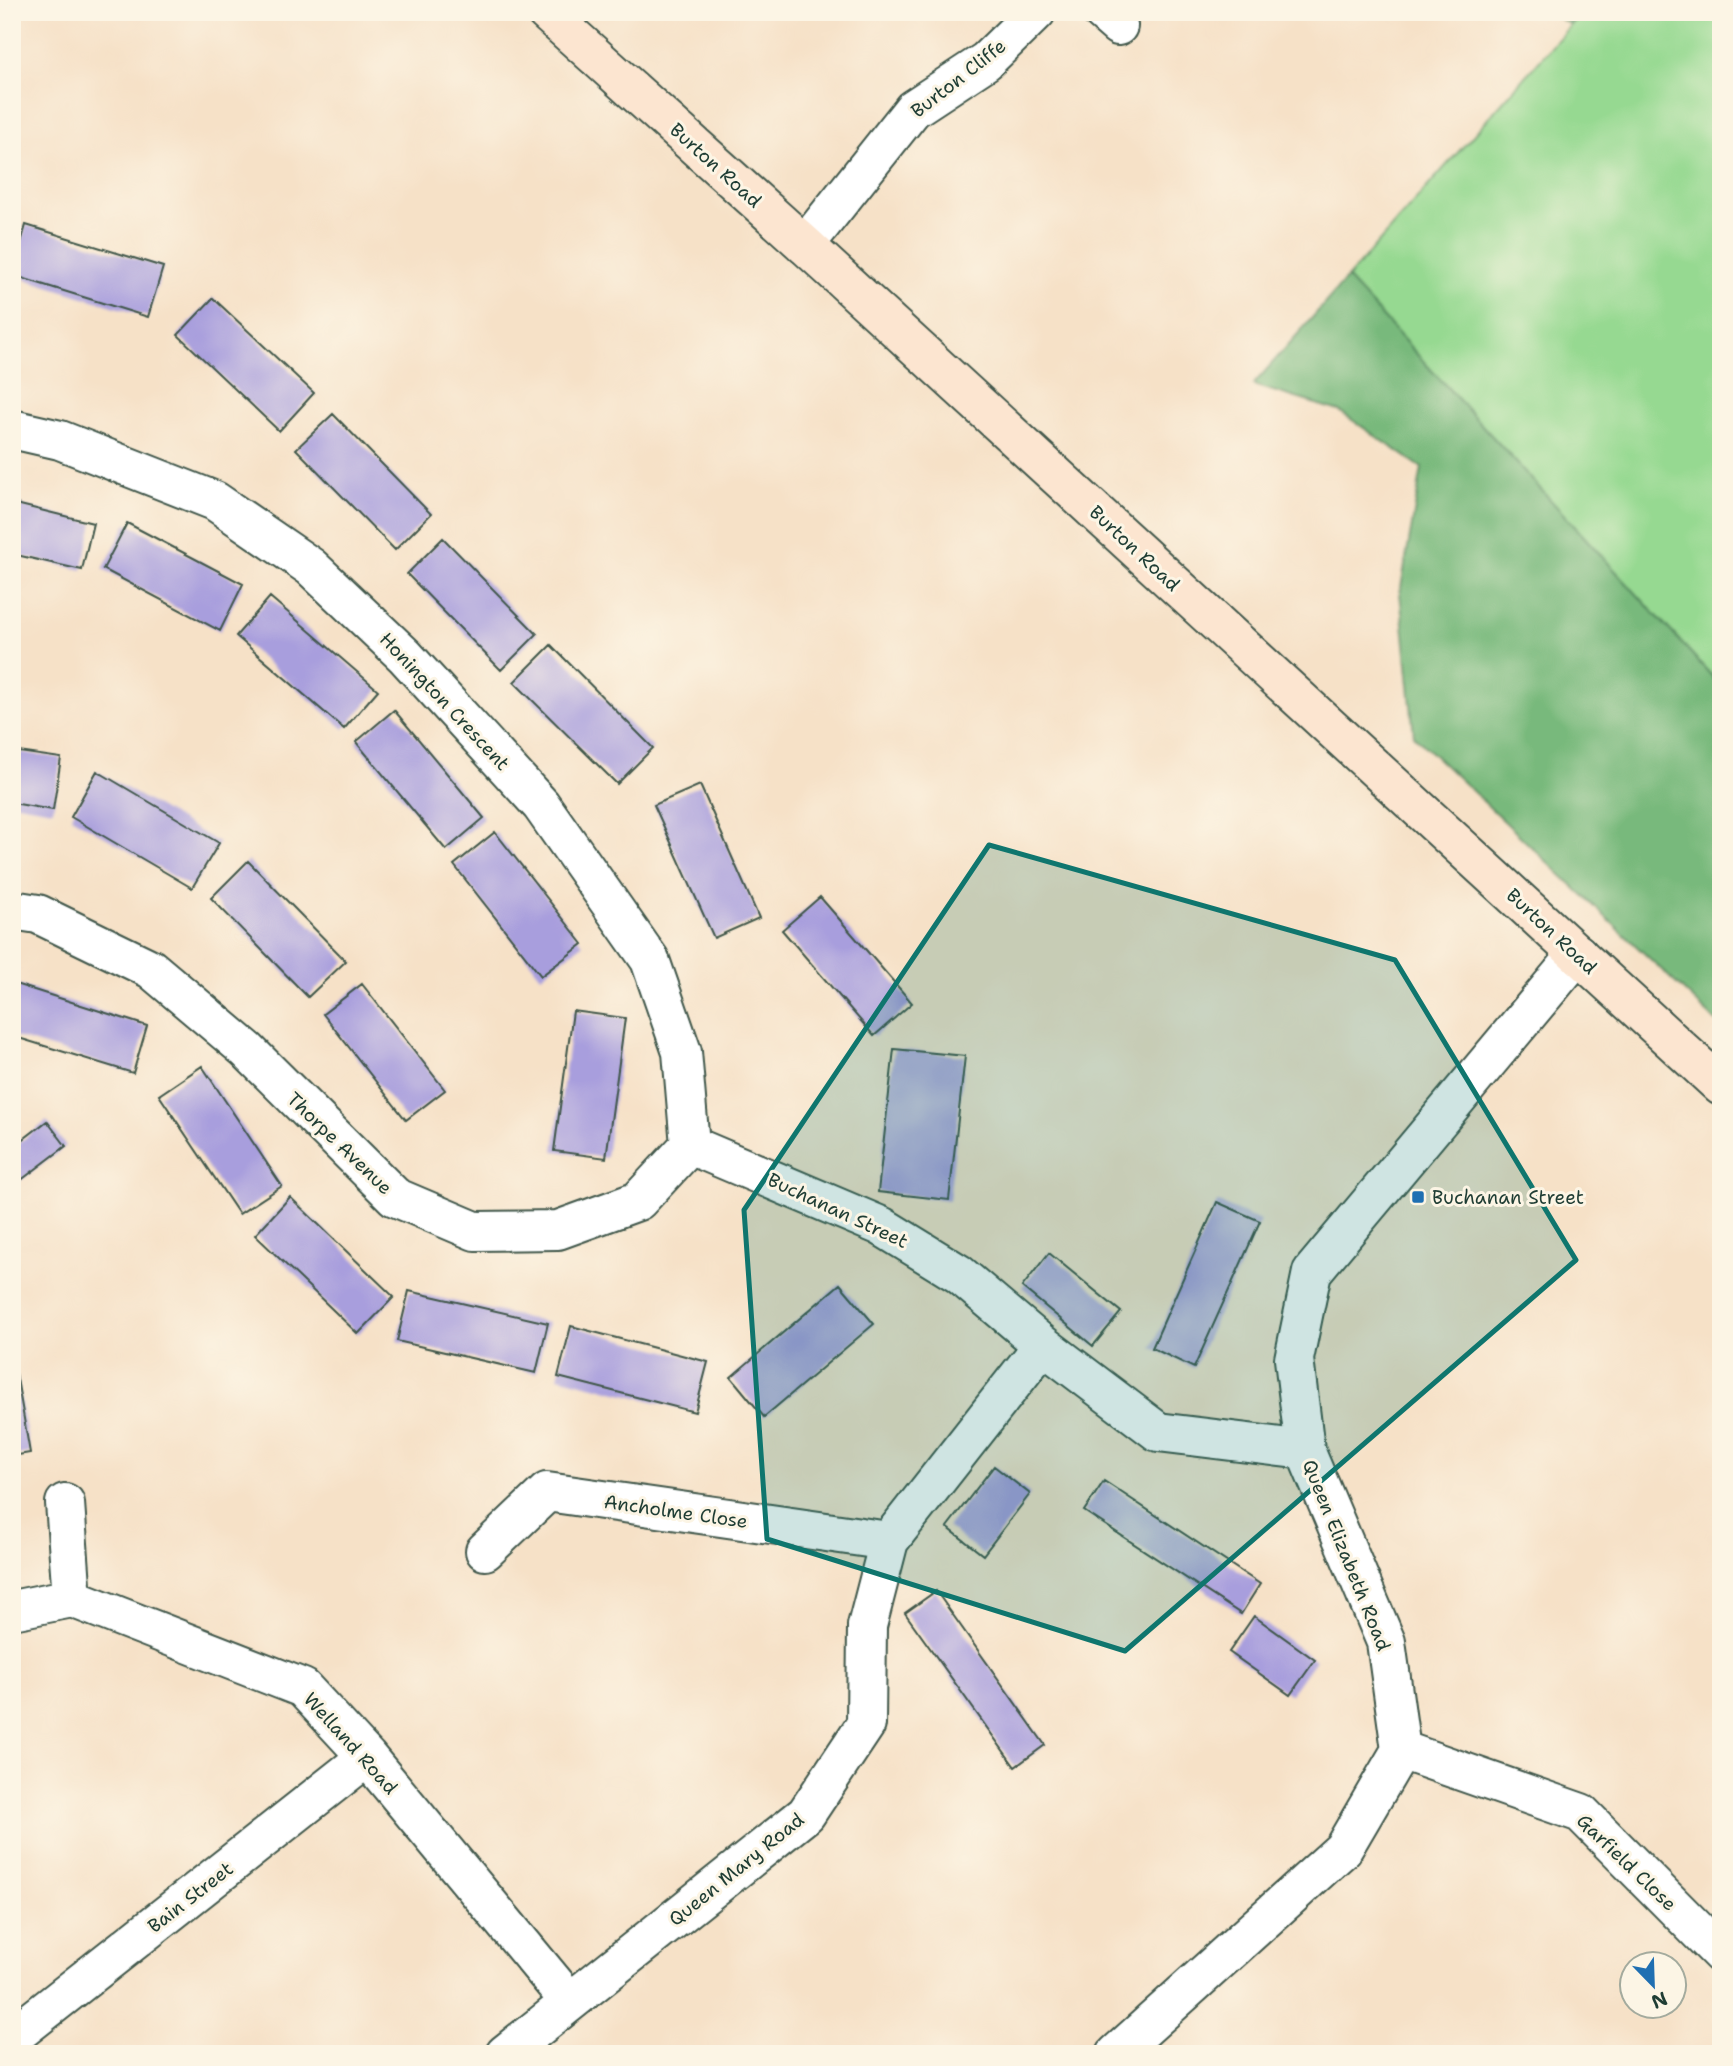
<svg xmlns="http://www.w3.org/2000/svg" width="1733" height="2066" font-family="'Shantell Sans',sans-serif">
  <rect width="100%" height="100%" fill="#fcf5e5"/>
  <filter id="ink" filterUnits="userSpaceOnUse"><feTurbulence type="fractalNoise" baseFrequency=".0143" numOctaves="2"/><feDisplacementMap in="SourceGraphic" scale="14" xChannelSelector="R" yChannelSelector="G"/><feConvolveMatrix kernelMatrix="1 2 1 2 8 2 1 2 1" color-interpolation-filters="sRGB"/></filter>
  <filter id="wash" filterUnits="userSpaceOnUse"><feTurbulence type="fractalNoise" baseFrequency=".00686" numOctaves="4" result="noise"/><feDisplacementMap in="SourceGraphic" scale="28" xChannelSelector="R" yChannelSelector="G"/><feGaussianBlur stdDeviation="1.57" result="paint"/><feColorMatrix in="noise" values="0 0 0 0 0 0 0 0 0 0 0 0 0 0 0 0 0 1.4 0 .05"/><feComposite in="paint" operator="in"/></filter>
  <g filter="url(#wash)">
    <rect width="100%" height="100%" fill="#f6e1c7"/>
    <path fill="#96d991" stroke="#5a8b62" stroke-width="2" d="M1582,12H1721V686L1347,278Z"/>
    <path fill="#78b97b" stroke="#4c7b58" stroke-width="2" d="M1548,12H1582L1569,24Z
      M1347,278L1721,686V1026L1414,736L1400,593L1422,468L1339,411L1253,385Z"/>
    <g id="blocks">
      <path fill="#a89edd" d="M26,225L163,267L148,317L12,275Z
        M213,298L314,393L279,431L178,335Z
        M333,414L431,514L395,550L296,449Z
        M12,503L93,523L82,570L12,554Z
        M127,523L243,584L220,631L103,569Z
        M443,538L537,634L501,670L407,574Z
        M270,597L378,690L344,729L236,636Z
        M551,645L653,748L617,784L514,682Z
        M394,710L484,818L446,850L356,742Z
        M12,751L61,758L53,810L12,803Z
        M97,771L219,843L192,888L71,817Z
        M700,785L759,918L714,938L654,805Z
        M495,832L583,944L541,976L454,865Z
        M248,861L346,961L308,997L211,898Z
        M820,897L912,1003L874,1036L782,930Z
        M12,983L147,1026L133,1073L12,1036Z
        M362,984L445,1090L406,1120L323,1014Z
        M573,1011L625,1018L606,1158L554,1151Z
        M894,1049L965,1056L949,1200L878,1192Z
        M202,1066L282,1186L239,1214L159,1095Z
        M47,1121L66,1146L12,1187V1148Z
        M290,1197L394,1297L358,1334L255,1235Z
        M1217,1202L1260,1221L1194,1368L1152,1348Z
        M1049,1253L1121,1312L1093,1346L1022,1287Z
        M840,1284L874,1324L764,1417L731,1377Z
        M409,1291L548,1323L536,1373L397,1341Z
        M571,1326L708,1362L695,1412L558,1377Z
        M12,1373H16L30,1453L12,1456Z
        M994,1466L1030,1494L983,1555L947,1527Z
        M1104,1481L1260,1584L1241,1614L1084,1511Z
        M936,1591L1045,1745L1015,1767L905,1613Z
        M1254,1616L1315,1660L1290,1695L1229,1652Z"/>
    </g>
  </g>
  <g filter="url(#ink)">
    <use href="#blocks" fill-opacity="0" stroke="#3f564a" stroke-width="2"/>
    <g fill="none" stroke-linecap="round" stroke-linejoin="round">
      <defs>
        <path id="minor" d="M1102,12L1118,26
          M805,245L913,109L986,61L1036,12
          M12,429L60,440L215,501L311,567L405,656L541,805L650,960L682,1052L690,1145
          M12,910L38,914L151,969L247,1050L395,1197L475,1231L558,1230L638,1201L690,1145
          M690,1145L881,1226L959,1274L1043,1345L1158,1432L1305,1450
          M65,1503L72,1598
          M485,1551L547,1492L889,1541
          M12,1610L72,1598L303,1688L367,1757L570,2002
          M1401,1750L1581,1813L1721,1954
          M12,2037L367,1757
          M505,2054L806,1814L866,1724L867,1626L889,1541L1043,1345
          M1116,2054L1343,1849L1401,1750L1386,1642L1305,1450L1294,1359L1312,1272L1578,954"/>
        <path id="secondary" d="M546,12L805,245L1721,1086"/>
      </defs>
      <use href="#minor" stroke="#3f564a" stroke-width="42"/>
      <use href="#secondary" stroke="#3f564a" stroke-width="42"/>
      <use href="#minor" stroke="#fff" stroke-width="38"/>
      <use href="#secondary" stroke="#fce5d0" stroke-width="38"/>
    </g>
  </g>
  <path fill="#0f766e" fill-opacity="0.2" stroke="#0f766e" stroke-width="5" stroke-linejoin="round" d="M989,845L1395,960L1576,1260L1125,1651L767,1539L744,1210Z"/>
  <rect fill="#1f6fb2" stroke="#fcf5e5" stroke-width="2.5" x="1411" y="1190" width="14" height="14" rx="3.5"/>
  <g text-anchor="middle" stroke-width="6" stroke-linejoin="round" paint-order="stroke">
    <g font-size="19" fill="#1f3d34" stroke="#fcf5e5">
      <text transform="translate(958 78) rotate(-38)" y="7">Burton Cliffe</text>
      <text transform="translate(716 165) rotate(42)" y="7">Burton Road</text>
      <text transform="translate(1135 548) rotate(43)" y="7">Burton Road</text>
      <text transform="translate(445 701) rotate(47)" y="7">Honington Crescent</text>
      <text transform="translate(1552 931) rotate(43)" y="7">Burton Road</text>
      <text transform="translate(340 1143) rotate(44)" y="7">Thorpe Avenue</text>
      <text transform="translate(838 1210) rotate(25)" y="7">Buchanan Street</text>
      <text transform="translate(676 1511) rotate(8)" y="7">Ancholme Close</text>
      <text transform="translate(1347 1555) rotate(68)" y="7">Queen Elizabeth Road</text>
      <text transform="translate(351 1743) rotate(48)" y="7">Welland Road</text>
      <text transform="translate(1627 1862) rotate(44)" y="7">Garfield Close</text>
      <text transform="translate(736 1869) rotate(-39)" y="7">Queen Mary Road</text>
      <text transform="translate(190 1897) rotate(-38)" y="7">Bain Street</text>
    </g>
    <g font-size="19" fill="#1f3d34" stroke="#fcf5e5" text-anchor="start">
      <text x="1432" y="1204">Buchanan Street</text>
    </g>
  </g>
  <rect width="1733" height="2066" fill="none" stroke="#fcf5e5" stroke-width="42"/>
  <g transform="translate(1653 1985) rotate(157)"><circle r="33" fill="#fcf5e5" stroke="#a4ab9e" stroke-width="2"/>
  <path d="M0-5L12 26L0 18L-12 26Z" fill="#1f6fb2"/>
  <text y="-10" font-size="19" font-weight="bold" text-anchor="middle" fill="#1f3d34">N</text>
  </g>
</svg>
